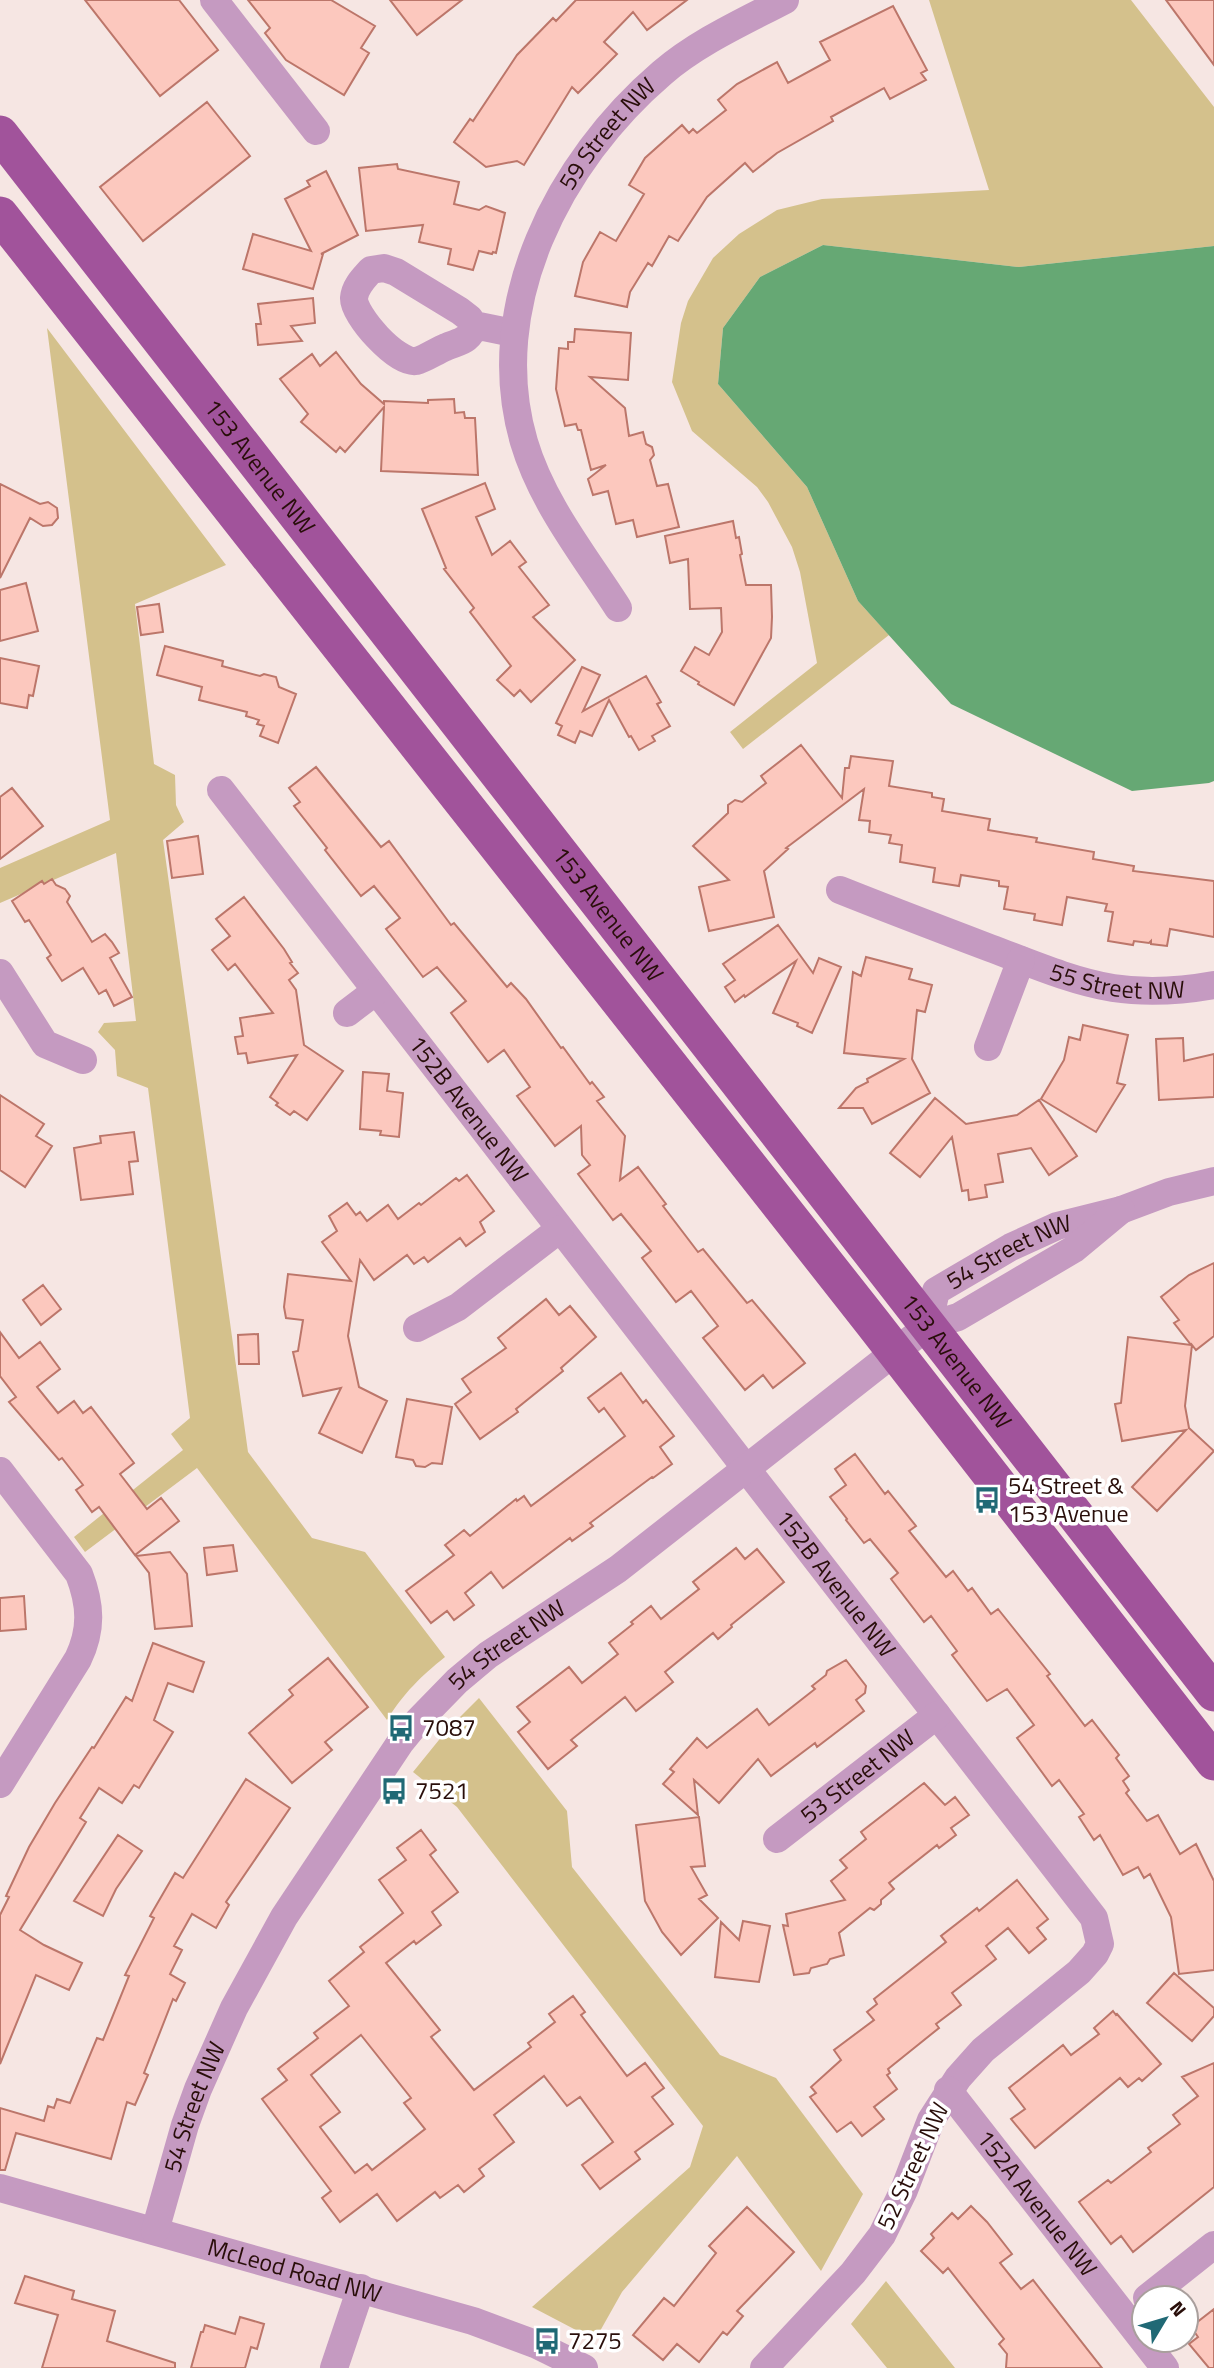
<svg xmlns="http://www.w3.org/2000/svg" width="1214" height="2368" font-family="'Titillium Web',sans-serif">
  <rect width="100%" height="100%" fill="#f6e6e3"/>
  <path fill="#d4c18c" d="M929,0H1131L1214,107V246L1019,267L823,245L760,277L723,328L718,384L807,487L858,601L889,635L743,749L730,732L817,663L800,572L792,547L768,502L757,487L692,431L672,382L681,323L688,301L713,258L739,234L777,210L822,199L989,190Z
    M47,328L226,565L135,604L154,764L175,775L176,805L184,822L163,840L248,1452L312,1538L365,1552L445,1657C420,1677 404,1693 387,1720L197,1468L85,1552L74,1537L183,1450L171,1434L190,1418L148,1088L117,1076L115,1050L98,1032L104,1023L136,1021L116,853L0,903V868L110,820Z
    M479,1698L567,1811L572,1867L720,2055L776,2078L863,2194L821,2271L737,2156L622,2292L595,2340L532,2307L690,2167L703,2126L457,1807L413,1772L447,1730Z
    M886,2281L955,2368H887L851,2324Z"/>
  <path fill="#66a874" d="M823,245L1019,267L1214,246V781L1209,783L1132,791L951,704L858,601L807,487L718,384L723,328L760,277Z"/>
  <path fill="#fcc8be" stroke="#bc766a" stroke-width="2" fill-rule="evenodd" d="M85,0H179L218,50L160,96Z
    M248,0H331L375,26L361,48L369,53L344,95L286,60L265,33L270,28Z
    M390,0H462L417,35Z
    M576,0H687L647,30L633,12L604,42L617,54L578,93L572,87L524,165L517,161L486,167L454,142L470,119L473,121L517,55L553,18L556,21Z
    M1166,0H1214V65Z
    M893,6L927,70L921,73L926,80L890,99L884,88L831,117L833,121L777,153L753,172L745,163L707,197L678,241L669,236L652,266L648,263L630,292L627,307L575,296L583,262L600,232L616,241L644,194L629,185L645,158L682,125L689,133L693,129L697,133L726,110L718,100L737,84L777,62L788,83L830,60L820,42Z
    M207,102L250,156L143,241L100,187Z
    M397,164L398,169L459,182L454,204L479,210L486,206L505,213L496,253L493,252L492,254L479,251L473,270L448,264L451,249L419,242L423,225L366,231L359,168Z
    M326,171L358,235L321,254H323L313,289L243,269L253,234L311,251L285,199L310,186L307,181Z
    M313,298L315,323L291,326L302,341L258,345L256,324H261L258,304Z
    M575,329L631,333L628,380L590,377L625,408L629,436L643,432L646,444L652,447L654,455L650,460L657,486L668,484L679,527L637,537L633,520L616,524L608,491L593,495L588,479L606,465L591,470L581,430H578L576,424L565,426L556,389L559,348L568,349V342H574Z
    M336,352L361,384L384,404V401L428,403V400L454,399L455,413L464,412L465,418H475L478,475L381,471L384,407L345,452L340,447L336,452L301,422L308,414L280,379L312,354L320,366Z
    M485,483L495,509L476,517L492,555L510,541L526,562L519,567L549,605L533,617L575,660L531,702L520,690L514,696L497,680L511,666L470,612L474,608L444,569L446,568L422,509Z
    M0,484L40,504L48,502L57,508L58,518L52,525L43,526L30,518L0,578Z
    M733,521L736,538L739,537L742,554L740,555L746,585H771L772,617L771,638L734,705L698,684L699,682L681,671L695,647L709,655L722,632L721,608L690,609L688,559L670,563L665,536Z
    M26,583L38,631L0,641V590Z
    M159,604L163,632L141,635L137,607Z
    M165,646L223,661L222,666L260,676L264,674L276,677L279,687L296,694L278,743L260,736L264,726L257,724L259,720L246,716L247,712L199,700L202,687L157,675Z
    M0,658L39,666L33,696L29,695L27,708L0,703Z
    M582,667L600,675L583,711L646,676L661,702L657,704L670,726L652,736L655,741L639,750L631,736L629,737L609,700L592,736L580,731L575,743L558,735L562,726L556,723Z
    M801,745L842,798L845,768H849L851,756L893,761L889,786L932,793V797L944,799L942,811L990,819L988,830L1037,838L1036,842L1094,852L1093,859L1134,866L1133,871L1214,881V937L1170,929L1167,946L1151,944V941L1149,943L1134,941L1133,945L1108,941L1113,912L1105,911L1107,904L1067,897L1062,925L1034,920L1035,914L1004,909L1008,887L999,886V881L961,875L959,886L933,882L935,868L900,862L902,845L889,843L891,835L869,832L870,821L859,820L864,789L786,848L788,849L764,871L774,917L709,931L699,887L729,880L693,846L728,813V805L735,800L742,802L766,783L761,776Z
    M316,767L381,847L389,841L451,925L454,923L507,987L511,983L526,999L561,1048L563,1047L590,1084L592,1082L604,1097L597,1101L625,1136L620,1180L638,1167L666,1204L663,1206L698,1252L703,1249L747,1303L752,1300L805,1363L773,1388L763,1375L745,1390L703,1338L718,1326L691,1291L676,1302L642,1258L651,1251L621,1214L613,1220L578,1174L590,1165L582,1155L581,1126L555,1146L517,1096L530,1087L504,1050L488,1062L451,1013L466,1001L437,967L423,977L386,929L400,918L374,886L361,896L325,850L327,848L294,806L300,802L289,788Z
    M12,788L43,826L0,859V797Z
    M198,836L203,874L172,878L167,841Z
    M52,879L56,885L65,889L70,896L67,902L92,942L105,934L112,942L119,953L110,958L132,997L114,1006L106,990L99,994L83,968L62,981L47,958L51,955L29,920L25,922L12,901L42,881L44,884Z
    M244,897L284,949L292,962L290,963L298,973L289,980L296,990L304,1045L343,1071L307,1120L294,1111L290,1115L276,1105L278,1103L270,1097L297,1055L248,1063L246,1053L238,1054L235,1037L243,1036L240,1018L273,1013L235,964L228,970L212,950L230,936L216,919Z
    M778,925L813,973L819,958L841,967L812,1033L797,1026L798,1023L773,1013L796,961L745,997L744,995L735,1002L725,987L735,980L723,964Z
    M866,957L912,969L909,979L932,985L925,1012L917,1010L912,1059L930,1093L872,1124L863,1108H839L856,1088L868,1082L867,1079L904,1059L844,1053L853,972L861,976Z
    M1083,1025L1128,1035L1117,1083L1125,1085L1096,1132L1041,1099L1064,1060L1069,1037L1080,1040Z
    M1183,1038L1184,1061L1214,1054V1097L1159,1100L1156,1039Z
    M363,1072L389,1074L387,1091L403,1093L399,1137L380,1135L381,1131L360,1129Z
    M0,1095L44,1124L36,1136L52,1146L25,1187L0,1170Z
    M935,1098L966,1124L1017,1115L1039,1100L1077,1156L1049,1175L1031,1148L998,1154L1003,1182L985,1185L987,1197L969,1200L968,1190L962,1191L952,1137L920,1177L890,1153Z
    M134,1132L138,1161L129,1162L133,1194L81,1200L74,1148L101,1143L100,1136Z
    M467,1175L494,1211L480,1222L485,1232L466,1246L460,1238L428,1262L424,1257L414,1264L407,1255L374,1280L360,1260L348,1336L359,1387L387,1401L362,1453L319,1433L341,1388L303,1396L293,1352L298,1351L303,1320L286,1318L284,1307L288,1274L351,1281L322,1242L337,1231L329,1216L347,1203L356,1215L360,1212L367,1221L388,1205L398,1219L419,1203L421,1205L456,1178L459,1181Z
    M1214,1263V1336L1196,1350L1192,1345L1185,1406L1189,1428L1214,1451L1157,1511L1132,1487L1186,1430L1122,1441L1115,1404L1121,1403L1128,1337L1191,1345L1174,1323L1179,1320L1161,1297L1189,1275Z
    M43,1285L61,1309L41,1325L23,1300Z
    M546,1299L559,1315L570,1306L596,1337L561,1368L563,1371L516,1409L518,1412L480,1439L455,1404L471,1392L462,1379L506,1348L498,1338Z
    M0,1332L19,1358L40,1342L60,1369L37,1387L58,1413L74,1401L83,1413L91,1407L134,1463L120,1474L147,1509L161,1498L179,1521L135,1555L99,1507L92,1512L76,1490L83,1485L62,1458L59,1460L9,1402L16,1397L0,1376Z
    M258,1334L259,1364H239L238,1335Z
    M621,1373L643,1403L646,1400L674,1436L660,1447L672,1464L653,1478L652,1477L590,1523L593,1526L572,1541L570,1538L503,1588L491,1572L465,1593L474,1605L454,1620L447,1611L431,1623L406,1591L454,1555L445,1545L464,1530L470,1536L516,1499L517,1501L524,1496L531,1506L625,1436L604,1408L599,1412L588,1398Z
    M407,1399L452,1407L442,1464L432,1463L425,1467L416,1466L413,1460L396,1457Z
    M855,1454L885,1494L888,1491L916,1526L909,1531L946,1577L953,1571L968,1591L972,1588L991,1614L998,1609L1050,1674L1047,1676L1085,1726L1092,1720L1119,1755L1116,1758L1129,1776L1123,1781L1129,1790L1126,1793L1147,1821L1158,1815L1180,1854L1196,1844L1214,1881V1970L1179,1974L1171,1917L1150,1874L1144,1878L1138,1867L1123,1875L1100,1835L1094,1840L1079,1817L1084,1814L1059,1780L1052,1786L1017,1738L1034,1725L1007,1689L987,1701L952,1655L957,1651L931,1616L924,1622L891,1579L898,1573L870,1539L864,1543L846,1520L847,1519L830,1497L846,1485L835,1469Z
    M233,1545L237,1571L207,1575L204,1548Z
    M736,1548L745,1559L757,1549L784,1582L731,1625L732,1627L718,1639L713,1633L665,1672L673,1682L636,1711L625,1697L571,1740L577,1746L548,1769L518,1732L530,1722L517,1707L569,1667L582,1683L618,1654L609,1643L633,1624L631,1622L651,1606L661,1619L699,1589L693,1582Z
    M170,1552L187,1574L192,1626L155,1629L149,1573L136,1556Z
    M24,1596L26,1629L0,1631V1598Z
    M153,1643L204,1662L193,1692L168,1683L154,1720L173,1732L139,1788L134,1785L122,1803L99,1788L80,1818L86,1822L20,1930L44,1945L82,1963L69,1990L36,1975L0,2064V1915L9,1897L6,1896L29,1847L55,1803L92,1747L94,1748L126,1697L132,1701Z
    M328,1658L368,1707L325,1742L332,1750L292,1783L249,1733L293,1695L289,1690Z
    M846,1660L866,1686L865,1693L856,1700L864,1711L817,1747L815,1743L771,1776L758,1759L719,1803L694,1780L698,1815L663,1784L674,1772L670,1769L697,1738L707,1748L757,1709L769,1725L815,1689L812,1686L826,1675L827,1671Z
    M246,1779L290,1808L226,1902L229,1905L216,1928L192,1914L174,1946L182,1950L170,1974L185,1983L176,2001L173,1999L144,2073L148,2075L135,2105L127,2102L111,2159L16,2133L5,2170H0V2108L44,2121L48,2106L54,2108L57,2099L70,2103L97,2038L103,2040L129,1976L125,1975L154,1918L150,1916L175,1873L183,1878Z
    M924,1783L945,1805L955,1797L969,1815L951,1828L956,1835L939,1848L937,1845L889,1883L894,1889L881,1900V1904L874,1910L870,1908L839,1933L844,1955L830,1959L827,1964L811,1968L809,1973L794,1975L783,1925L788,1926L786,1914L845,1900L831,1881L847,1868L840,1860L866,1839L861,1832Z
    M699,1817L705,1866L691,1867L707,1895L699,1899L718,1918L681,1955L662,1932L645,1901L636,1825Z
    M421,1830L436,1850L430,1855L458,1892L432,1912L441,1925L416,1944L414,1941L386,1963L440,2030L431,2037L474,2090L531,2047L528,2043L555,2022L549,2014L573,1996L585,2012L581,2015L627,2076L645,2063L664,2088L652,2097L673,2124L635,2152L640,2159L600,2189L582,2165L613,2142L580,2097L567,2106L544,2076L494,2115L514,2142L479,2169L484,2176L464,2192L458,2185L440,2198L435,2192L397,2221L377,2194L340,2222L322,2198L331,2191L262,2099L287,2080L278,2069L318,2038L314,2033L349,2006L329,1981L364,1952L360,1947L403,1913L379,1880L406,1860L397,1848ZM361,2035L411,2098L404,2103L425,2129L372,2170L367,2164L355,2173L320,2127L340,2112L311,2075Z
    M118,1835L142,1851L116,1889L103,1916L74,1901Z
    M1017,1880L1048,1919L1037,1928L1046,1939L1029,1953L1008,1928L986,1946L996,1959L952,1993L961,2005L936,2024L939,2028L888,2069L890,2073L887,2075L897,2089L874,2107L884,2119L862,2136L851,2122L837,2132L810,2097L816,2093L811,2087L841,2060L834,2050L874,2020L867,2012L877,2004L874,1999L946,1942L941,1936L977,1908L979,1911Z
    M743,1921L770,1926L759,1982L715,1977L721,1922L739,1940Z
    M1174,1973L1214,2008V2016L1192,2041L1147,2003Z
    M1113,2011L1116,2015L1117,2014L1161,2064L1142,2081L1139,2078L1128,2087L1120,2078L1035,2148L1011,2119L1025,2109L1009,2088L1063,2045L1071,2055L1099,2034L1094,2028Z
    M1214,2063V2187L1133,2252L1121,2236L1111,2244L1079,2202L1108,2180L1111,2183L1151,2152L1148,2148L1180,2124L1173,2115L1198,2096L1182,2077Z
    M971,2206L987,2222L1012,2254L1000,2263L1021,2289L1033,2280L1102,2368H1006L1007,2354L999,2344L1004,2339L948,2268L943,2273L921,2251L934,2238L931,2234L952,2213L958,2219Z
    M747,2207L794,2252L737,2311L743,2316L727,2335L723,2332L699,2362L677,2344L663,2360L633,2335L664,2298L674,2306L716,2253L709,2246Z
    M25,2276L74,2291L72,2299L115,2311L107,2341L175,2363V2368H42L58,2315L15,2303Z
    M1214,2309V2368H1209L1189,2344L1198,2337L1191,2327Z
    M240,2317L264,2324L257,2349L251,2347L245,2368H191L201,2332H203L205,2325L235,2334Z"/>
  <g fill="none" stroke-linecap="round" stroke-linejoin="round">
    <g stroke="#c59ac1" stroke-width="28">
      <path d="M214,0L316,131"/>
      <path d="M474,325C469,342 460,341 446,347C436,351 425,359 416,361C397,364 353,315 354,298C355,286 364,278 371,270L384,268L396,272L460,311L469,318L474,325L513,333"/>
      <path id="s1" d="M618,608C584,555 542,503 524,442C484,306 559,161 662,73C698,42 743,22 785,0"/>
      <path id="s2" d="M221,790L1094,1918L1100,1944L1095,1954L1079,1972L983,2050L958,2078L931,2120L904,2190L882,2235L853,2273L764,2368"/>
      <path id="s3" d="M840,890C890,910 940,929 990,948C1030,963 1071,981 1113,988C1146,993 1181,991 1214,985"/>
      <path d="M0,973L45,1044L83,1060"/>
      <path d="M347,1013L376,991"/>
      <path d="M988,1047L1021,960"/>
      <path id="s4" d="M928,1326L936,1291L1011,1247L1057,1226L1121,1210L1169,1192L1214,1181"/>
      <path d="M417,1328L458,1307L560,1229"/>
      <path d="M0,1471L79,1574C91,1605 92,1630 78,1659L0,1784"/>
      <path id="s5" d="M777,1839L937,1715"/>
      <path id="s6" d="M948,2090L1165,2368"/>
      <path id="s7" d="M0,2188L473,2321L535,2344L584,2368"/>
      <path id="s8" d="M155,2231L185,2125L198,2089L234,2008L284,1917L400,1743L418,1721L457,1681L488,1655L618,1569L928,1326L958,1317L1074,1249L1121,1210"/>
      <path d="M1147,2298L1214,2245"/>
      <path d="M334,2368L361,2288"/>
    </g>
    <g stroke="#a1539b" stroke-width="37">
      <path id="s9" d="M0,134L1214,1693"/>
      <path d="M0,215L872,1322L1214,1762"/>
    </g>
  </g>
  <defs>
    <symbol id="bus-bare" viewBox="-9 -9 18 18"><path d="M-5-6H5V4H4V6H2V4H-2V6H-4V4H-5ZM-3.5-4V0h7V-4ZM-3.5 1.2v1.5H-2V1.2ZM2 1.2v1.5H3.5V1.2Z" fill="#206975" stroke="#fff" stroke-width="2.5" paint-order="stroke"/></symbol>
  </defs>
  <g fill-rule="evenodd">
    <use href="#bus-bare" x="968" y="1481" width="38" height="38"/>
    <use href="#bus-bare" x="382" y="1709" width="38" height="38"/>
    <use href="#bus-bare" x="375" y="1772" width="38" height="38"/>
    <use href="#bus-bare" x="528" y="2322" width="38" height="38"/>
  </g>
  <g text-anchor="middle" stroke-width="7" stroke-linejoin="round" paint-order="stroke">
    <g font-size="24" fill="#290e0a" stroke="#fff">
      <text dy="8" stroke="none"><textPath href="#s1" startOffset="525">59 Street NW</textPath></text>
      <text dy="8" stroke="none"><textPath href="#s9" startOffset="422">153 Avenue NW</textPath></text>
      <text dy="8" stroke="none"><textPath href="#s9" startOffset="989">153 Avenue NW</textPath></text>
      <text dy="8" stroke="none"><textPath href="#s3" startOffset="294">55 Street NW</textPath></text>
      <text dy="8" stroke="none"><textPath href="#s2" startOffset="404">152B Avenue NW</textPath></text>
      <text dy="8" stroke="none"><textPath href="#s4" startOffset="119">54 Street NW</textPath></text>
      <text dy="8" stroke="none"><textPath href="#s9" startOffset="1556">153 Avenue NW</textPath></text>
      <text dy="8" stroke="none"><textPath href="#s2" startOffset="1004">152B Avenue NW</textPath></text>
      <text dy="8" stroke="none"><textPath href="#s8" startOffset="696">54 Street NW</textPath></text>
      <text dy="8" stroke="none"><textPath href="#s5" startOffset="102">53 Street NW</textPath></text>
      <text dy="8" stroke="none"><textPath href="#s8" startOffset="130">54 Street NW</textPath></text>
      <text transform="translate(913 2166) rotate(-65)" y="8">52 Street NW</text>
      <text dy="8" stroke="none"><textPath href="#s6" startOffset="144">152A Avenue NW</textPath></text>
      <text dy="8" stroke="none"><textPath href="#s7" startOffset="306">McLeod Road NW</textPath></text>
    </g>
    <g font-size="24" fill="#290e0a" stroke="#fff" text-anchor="start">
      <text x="1008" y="1494">54 Street &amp;<tspan x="1008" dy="28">153 Avenue</tspan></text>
      <text x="422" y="1736">7087</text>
      <text x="415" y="1799">7521</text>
      <text x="568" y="2349">7275</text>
    </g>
  </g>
  <g transform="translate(1165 2319) rotate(52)"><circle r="33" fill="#ffffff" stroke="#a99f9d" stroke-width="2"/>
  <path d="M0-5L12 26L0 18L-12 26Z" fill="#206975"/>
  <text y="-10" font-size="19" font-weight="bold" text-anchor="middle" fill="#290e0a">N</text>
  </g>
</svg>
